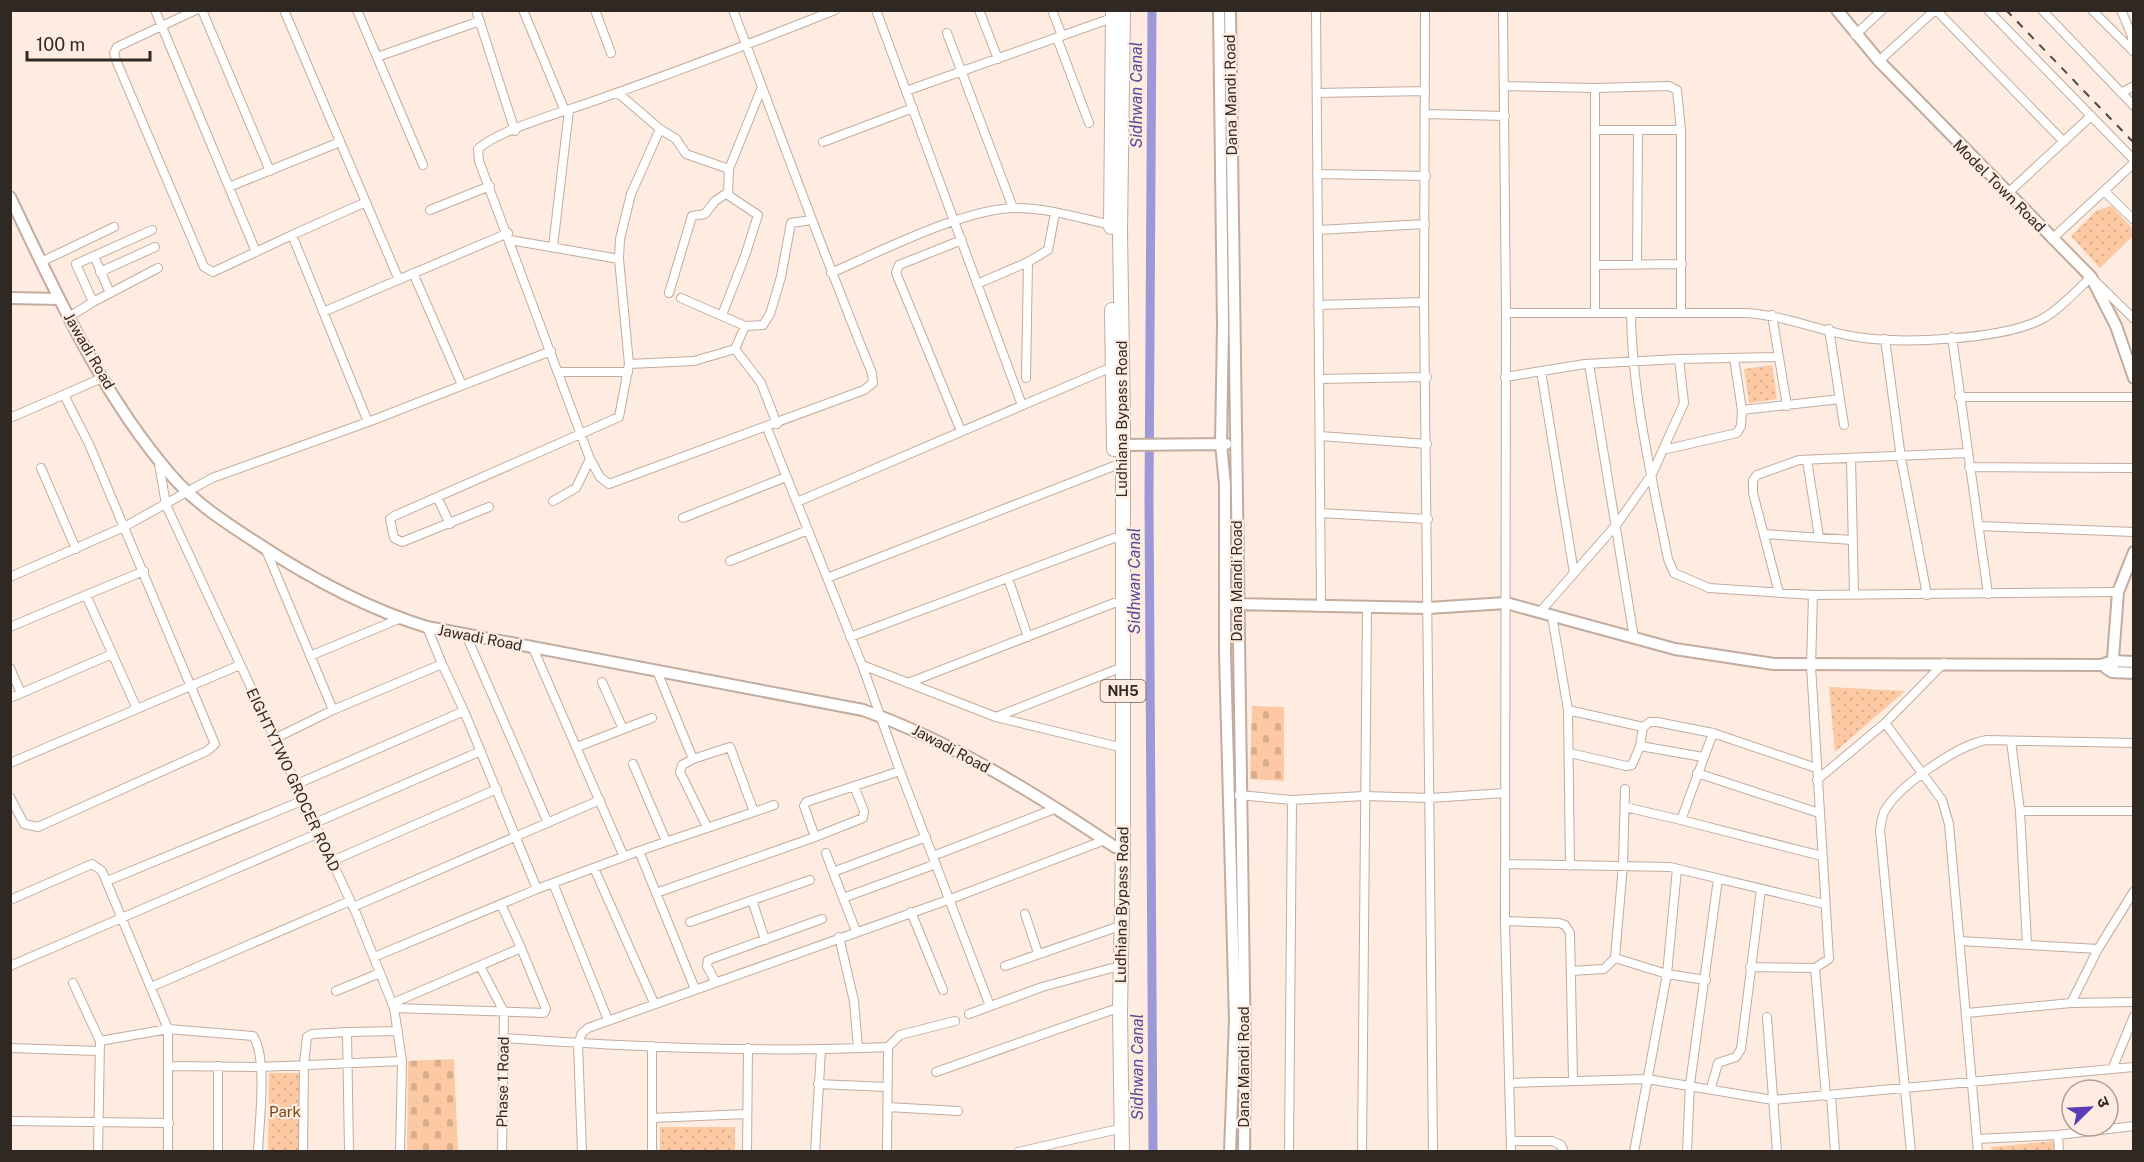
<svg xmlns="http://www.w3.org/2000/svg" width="2144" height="1162" font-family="'Public Sans','Noto Sans Devanagari',sans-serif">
  <defs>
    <pattern id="green-dots" width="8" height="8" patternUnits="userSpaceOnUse" patternTransform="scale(1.5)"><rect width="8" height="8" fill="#fcc9a3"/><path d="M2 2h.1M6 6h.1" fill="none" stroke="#d8ad8c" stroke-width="1.8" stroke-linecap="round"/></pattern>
    <pattern id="cemetery-stones" width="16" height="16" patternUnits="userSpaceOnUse" patternTransform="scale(1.5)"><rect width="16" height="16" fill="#fcc9a3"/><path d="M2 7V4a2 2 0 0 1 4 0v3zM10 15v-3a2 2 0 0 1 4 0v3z" fill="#d8ad8c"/></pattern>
  </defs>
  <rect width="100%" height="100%" fill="#feece0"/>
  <path fill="url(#green-dots)" d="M2112,206L2133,229V236L2100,268L2071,236L2097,210Z
    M1772,365L1777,399L1749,403L1744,369Z
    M1829,687L1905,691L1835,752Z
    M269,1073H301L300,1151L268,1152Z
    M660,1127H735V1151H660Z
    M2054,1141L2055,1151H1992L1991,1147Z"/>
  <path fill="url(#cemetery-stones)" d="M1252,706L1284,707V781L1250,779Z
    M454,1059L458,1151H407L408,1061Z"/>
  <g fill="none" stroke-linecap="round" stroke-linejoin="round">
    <path stroke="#9e98d9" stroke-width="9" d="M1152,10L1149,499L1153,1152"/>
    <defs>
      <path id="street" d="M155,10L256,252
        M202,10L270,171
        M284,10L399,280
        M357,10L423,165
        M476,10L515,131
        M523,10L565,111
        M595,10L611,53
        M733,10C779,131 823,253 872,373L873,383L864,390L609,484L600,477L590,459L479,161L478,149C498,130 563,112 591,102C673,73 755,42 835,10
        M876,10L906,91L1112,18
        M979,10L998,59
        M1052,10L1062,36
        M1316,10L1321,607H1325
        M1425,10L1424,302L1433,1152
        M1503,10L1506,313L1505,921L1511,1152
        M1936,10L2064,142
        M1988,10L2134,160
        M2042,10L2134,106
        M2092,10L2134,52
        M2121,10L2132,36V50
        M947,33L1013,208
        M1855,35L1882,10
        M1057,38L1089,123
        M377,57L480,21
        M1879,61L1935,10
        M1504,86L1595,88L1669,86L1677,90L1681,130V313
        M1595,88V313
        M906,91L1022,405
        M618,93L660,129L676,139L686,154L729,169L728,195L758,215L745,256L722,315
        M1317,93L1425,91
        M2121,93L2134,86
        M1425,114L1505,116
        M1596,130H1681
        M823,142L913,108
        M729,169L762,87
        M1317,174L1426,176
        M229,187L340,142
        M2104,191L2134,220
        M2007,194L2091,116
        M430,210L490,186
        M1318,230L1425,224
        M292,235L366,202
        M2052,239L2134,163
        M510,240L619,259
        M553,247L569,110
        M94,256L110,293
        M41,262L114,227
        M1028,262L1048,250L1055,213
        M1596,265L1682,264
        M1637,265L1638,130
        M100,272L155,247
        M413,273L462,385
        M831,273C879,252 965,208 1016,208C1048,208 1080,218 1111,225
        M977,284L1028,262L1026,378
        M669,293L692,216L705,214L715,201L727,193
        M681,298L745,326
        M93,302L158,268
        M1318,305L1424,302
        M323,312L508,233
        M1506,313H1745C1784,315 1819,331 1857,337C1901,344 2003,340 2042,319C2060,309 2076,291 2091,277L2134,319
        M1631,313C1632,395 1652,478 1668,559L1674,573L1709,588L1813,595L2118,592
        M1772,315L1787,406
        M69,317L93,302L76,264L152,230
        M1829,329L1844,425
        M1952,337L1988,594
        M1885,339L1901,458L1927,595
        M735,349L761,383L777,424
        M1734,358L1742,410L1840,399
        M1679,359L1779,357
        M629,364L694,361L735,349L745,326L763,325L770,314L781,277L791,223L812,220
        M1589,364L1634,638
        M1541,371L1574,573
        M559,372H628
        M1505,377L1585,364L1679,359L1684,403L1652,474L1617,524L1540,612
        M1319,379L1427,377
        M1959,397H2134
        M10,418L102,378
        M368,422L551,351
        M767,428L862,665L996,717L1115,746
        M961,431L896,273L899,265L962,240
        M1320,436L1427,444
        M1663,450L1737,433L1741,426L1742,410
        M1851,458L1854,595
        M1807,460L1819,537
        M159,463L166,505L356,913L394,1008L402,1061L400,1152
        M1969,467L2134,468
        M41,468L76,549
        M437,497L450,524
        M553,501L576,488L590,459
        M797,502L1112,367
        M489,507L402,542L394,538L390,519L394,516L619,417L629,364L619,259L620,239L631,194L660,129
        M1320,513L1428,519
        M683,518L786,477
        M1979,526L2134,532
        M1764,534L1852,540
        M266,550L333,710L274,739
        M730,561L808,530
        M10,577L124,527L212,478L368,422L292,235L213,272L204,267L116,60L114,53L117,47L196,10
        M827,578L1114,466
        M1008,578L1028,637
        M1779,593L1753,493V480L1757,475L1799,460L1966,453
        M86,595L144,571
        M1552,616L1568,710L1570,866
        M10,627L86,595L137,709
        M467,637L548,823
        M850,637L1114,538
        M533,648L624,857
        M310,656L399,619
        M442,664L464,711L537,889
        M10,668L21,693
        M602,682L623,729
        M908,683L1114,603
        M10,698L112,654
        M333,710L442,664L427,627
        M1568,710L1643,727L1650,722H1657L1713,733L1816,768
        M996,717L1115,670
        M1885,723L1942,800L1949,824L1978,1152
        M2011,741L2020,811L2027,944
        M1640,746L1703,757
        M577,747L652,718
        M1570,753L1626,766L1632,765L1640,746L1643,727
        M693,759L682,765L680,772L707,827
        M10,763L240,665
        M633,764L666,841
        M900,771L990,1006
        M1697,773L1819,813
        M1817,780L1885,723L1944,663
        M297,784L464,711
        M1239,795L1292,800L1364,796L1430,798L1505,793
        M10,797L24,824L38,827L207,751L215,744L89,444L64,395
        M1625,807L1681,820L1713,733
        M2020,811H2134
        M754,812L774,805
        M1681,820L1822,856
        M315,823L481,751
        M815,837L863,818L864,811L854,786
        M639,851L754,812L730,747L693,759L657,671
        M826,853L833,872
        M933,856L1057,808
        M332,861L497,789
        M1505,864L1670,867L1825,904
        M594,868L654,1003
        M107,881L304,800
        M553,883L608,1020
        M656,893L815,837L804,806L806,802L900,771L862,665
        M843,898L833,872L926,837
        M10,900L92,864L102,871L168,1029V1152
        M752,900L765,940
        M353,907L600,800
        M911,912L943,990
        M1025,914L1038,953
        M1505,921L1559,923L1565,925L1570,933L1573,1079
        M690,922L810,880
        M856,931L843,898L936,864
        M839,937L854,1001L858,1048
        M1960,941L2098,949L2071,1003L1967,1013
        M2098,949L2134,891
        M374,957L537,889L639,851L695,989
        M1615,958L1667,974L1706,980
        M10,966L319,833
        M480,966L504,1012L502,1152
        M1005,966L1114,928
        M1750,967L1815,968L1829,959L1811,666L1813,595
        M1815,968L1826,1096
        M1571,971L1604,969L1615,958L1623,865L1625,789
        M715,981L707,966L708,960L822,919
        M73,983L100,1041
        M151,987L350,901
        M336,991L380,973
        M393,1003L521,948L501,904
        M2071,1003L2134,1002
        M394,1008L544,1013L546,1009L521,948
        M969,1014L1042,987L1112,968
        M1767,1017L1777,1152
        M504,1038C631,1047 760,1053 888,1047
        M10,1048L98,1051
        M169,1066L260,1067L402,1061
        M218,1066V1152
        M2113,1067L2134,1016
        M936,1072L1112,1010
        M1509,1083L1647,1079L1773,1100L2134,1067
        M818,1084L887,1087
        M1711,1088L1718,1063L1736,1057L1741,1049L1761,889
        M1831,1095L1835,1152
        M887,1107L958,1111
        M652,1118L747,1114
        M10,1121L169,1123
        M2058,1135L2059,1152
        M1977,1139L2058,1135L2134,1126
        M1511,1141H1552L1561,1145L1564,1152
        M98,1152L100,1041L168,1029L253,1036C268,1057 259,1124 258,1152
        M303,1152L304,1064L307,1037L312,1034L347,1032
        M349,1152L347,1032L398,1031
        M582,1152L578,1044L582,1033L588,1028L948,900L1105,840
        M652,1152V1046
        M747,1152L748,1048
        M815,1152L821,1050
        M887,1152L888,1047L900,1035L955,1021
        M1018,1152L1114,1130
        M1289,1152L1292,800
        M1362,1152L1367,607H1364
        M1634,1152L1667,974L1677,869
        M1687,1152L1690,1084L1718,879
        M1911,1152L1880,830C1881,824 1882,817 1884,812C1898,786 1959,744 1987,740L2134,743"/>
      <path id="secondary" d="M1219,10L1223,326L1221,444L1225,485V654L1235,1020L1230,1152
        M1230,10L1245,1058L1244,1152
        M1837,10L1879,61L2091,277L2116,326L2134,378
        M10,197C56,293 101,394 171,475C195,503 226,523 257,543C310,578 365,608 427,627L863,710C953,742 1036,794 1115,847
        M10,298L59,299
        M1122,445L1226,444
        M1230,604L1428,608L1506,603L1675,649L1774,664L2101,665L2113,661L2134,662
        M2106,668L2112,672L2134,673
        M2112,672L2118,592L2134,552"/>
      <path id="highway" d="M1111,227L1113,10
        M1112,310L1114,449
        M1122,1152L1120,1010L1123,852V425L1120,231L1123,10"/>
    </defs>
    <use href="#street" stroke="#c1ac9e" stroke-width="10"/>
    <use href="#secondary" stroke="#c1ac9e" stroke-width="14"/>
    <use href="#highway" stroke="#c1ac9e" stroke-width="16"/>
    <use href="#street" stroke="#fff" stroke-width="8"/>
    <use href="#secondary" stroke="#fff" stroke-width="10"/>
    <use href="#highway" stroke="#fff" stroke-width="14"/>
    <path stroke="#514741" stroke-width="2" stroke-dasharray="8 8" stroke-linecap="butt" d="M2006,10L2134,143"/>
  </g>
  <g text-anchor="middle" stroke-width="4.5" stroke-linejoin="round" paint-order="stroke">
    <rect fill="#feece0" stroke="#6e635c" stroke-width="1.5" x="1100.5" y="680" width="45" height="22" rx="4.5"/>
    <g font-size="14" font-weight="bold" fill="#302823">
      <text x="1123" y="696">NH5</text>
    </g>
    <g font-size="15" fill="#302823" stroke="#feece0">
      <text transform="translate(1231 95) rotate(-91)" y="5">Dana Mandi Road</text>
      <text transform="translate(1999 186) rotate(45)" y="5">Model Town Road</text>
      <text transform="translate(89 351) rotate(60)" y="5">Jawadi Road</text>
      <text transform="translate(1122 419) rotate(-90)" y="5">Ludhiana Bypass Road</text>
      <text transform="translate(1237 581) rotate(-90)" y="5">Dana Mandi Road</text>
      <text transform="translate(480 638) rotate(11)" y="5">Jawadi Road</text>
      <text transform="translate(951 749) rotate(28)" y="5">Jawadi Road</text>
      <text transform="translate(293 780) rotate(65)" y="5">EIGHTYTWO GROCER ROAD</text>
      <text transform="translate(1122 905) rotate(-89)" y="5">Ludhiana Bypass Road</text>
      <text transform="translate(1244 1067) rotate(-90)" y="5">Dana Mandi Road</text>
      <text transform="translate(503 1082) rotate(-89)" y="5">Phase 1 Road</text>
    </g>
    <g font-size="15" fill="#7b430d" stroke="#feece0">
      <text x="285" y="1117">Park</text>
    </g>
    <g font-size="16" font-style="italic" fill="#554998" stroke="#feece0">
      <text transform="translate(1136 95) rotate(-90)" y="6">Sidhwan Canal</text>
      <text transform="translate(1134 581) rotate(-90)" y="6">Sidhwan Canal</text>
      <text transform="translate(1137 1067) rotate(-90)" y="6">Sidhwan Canal</text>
    </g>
  </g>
  <rect width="2144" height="1162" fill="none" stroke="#302823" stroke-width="24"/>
  <g transform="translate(2090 1108) rotate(66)"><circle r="28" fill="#feece0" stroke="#ac9e94" stroke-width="1.5"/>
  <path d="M0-4.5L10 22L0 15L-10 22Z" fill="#593eb6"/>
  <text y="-9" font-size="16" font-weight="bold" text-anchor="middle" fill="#302823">उ</text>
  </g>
  <path d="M27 51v9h123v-9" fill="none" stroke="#302823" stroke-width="3"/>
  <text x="36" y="51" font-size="18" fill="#302823" stroke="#feece0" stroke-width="4.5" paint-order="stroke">100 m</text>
</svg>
